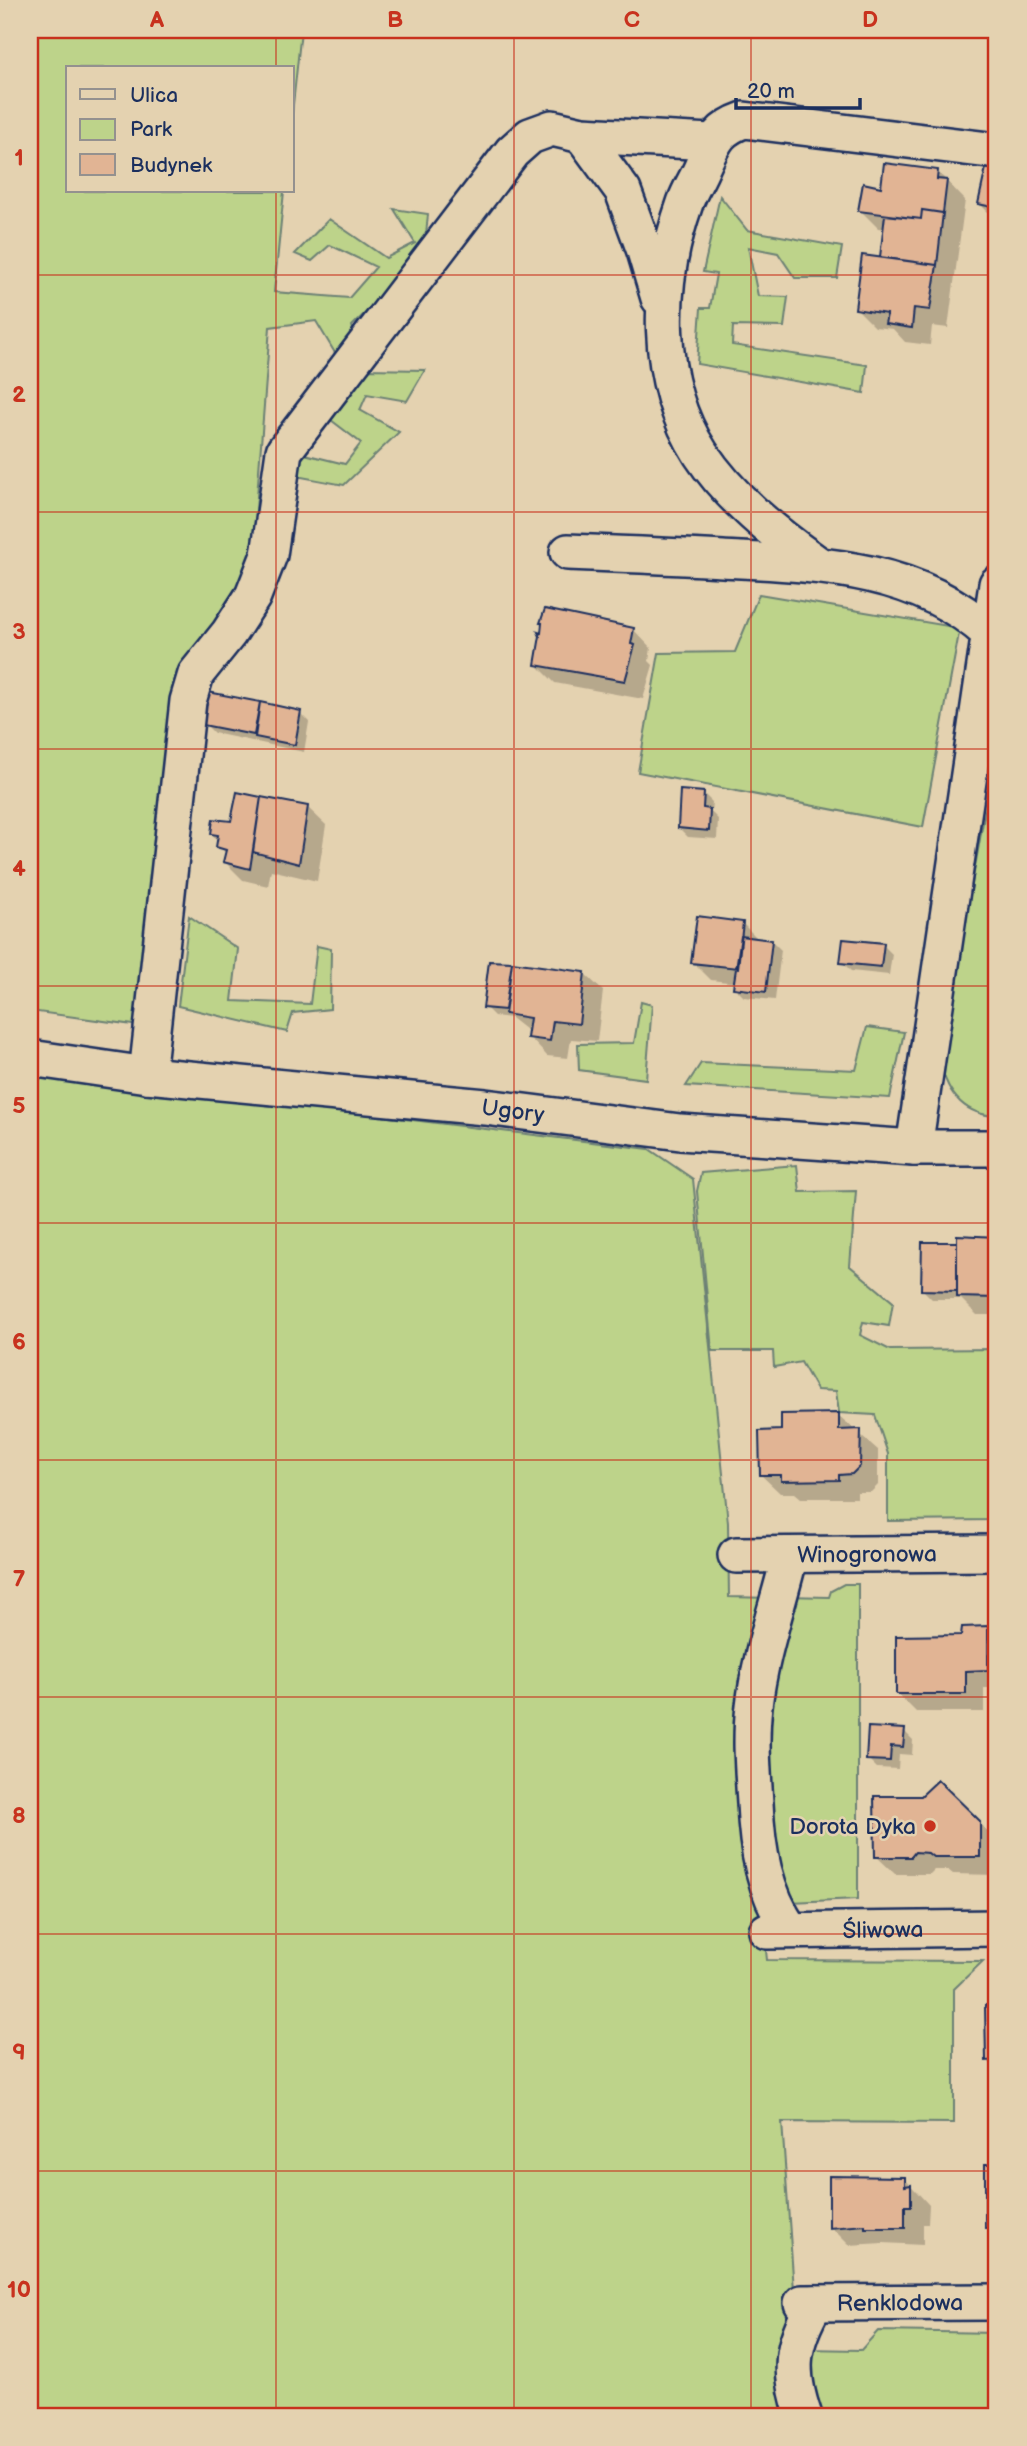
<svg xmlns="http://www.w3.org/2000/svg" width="1027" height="2446" font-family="'Balsamiq Sans',sans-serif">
  <rect width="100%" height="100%" fill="#e4d2b0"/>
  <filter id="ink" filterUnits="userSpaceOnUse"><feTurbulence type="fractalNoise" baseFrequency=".0143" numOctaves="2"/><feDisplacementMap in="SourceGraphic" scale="14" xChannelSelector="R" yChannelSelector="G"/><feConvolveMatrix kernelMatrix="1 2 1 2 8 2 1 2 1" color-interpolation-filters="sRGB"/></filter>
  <g filter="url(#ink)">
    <path fill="#bdd38a" stroke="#6c8174" stroke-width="2" d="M30,30H301L292,114V68H68V191H284L274,292L349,298L376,267L330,245L312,261L295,254L329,219L386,258L415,243L394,209L428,214L424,255L352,326L357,341L338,358L316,321L270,327L252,562L184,671L141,1026L30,1011Z
      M720,196L747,230L842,247L837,278H795L778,253L748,247L758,296L788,297L784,327L733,326L732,345L867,365L864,393L697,364L701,308H710L716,274L703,272Z
      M365,369L425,370L407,401L367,394L360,410L399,432L344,485L296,476L300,453L345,464L361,443L331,420Z
      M759,594L960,628L923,827L638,772L659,653L735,652Z
      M997,744V1116C963,1115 947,1093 940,1062Z
      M189,916L238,949L232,1001L310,1004L317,946L331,949L330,1009L293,1013L287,1032L178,1006Z
      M641,1002L652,1005L646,1079L579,1070L578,1044L634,1043Z
      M867,1027L904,1032L890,1098L686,1086L701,1063L856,1070Z
      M30,1073L649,1149L693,1179L728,1523L729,1597L775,1598L757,1668L738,1681L767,1960L983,1961L954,1989V2123L782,2122L803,2416H30Z
      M797,1165L800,1192L856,1191L850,1266L893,1302L889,1326L863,1322L860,1335L890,1350L997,1349V1520L888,1521V1454L875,1415L839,1413L836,1391L817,1390L801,1362L774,1367L773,1351H712L697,1191L701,1173Z
      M844,1584H858V1899L790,1902L777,1893L760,1712L785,1596L829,1597L831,1591Z
      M878,2331L997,2333V2416H817L803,2349L861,2350Z"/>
    <path fill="#0003" d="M954,30H983L982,36Z
      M997,167V214L989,213L980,204Z
      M938,172L965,200L948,328L932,326L930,345L905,342L893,329L875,327L857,309L881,259L885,229L878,228L860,210L883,189Z
      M546,610L633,629L651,648L649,661L653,665L643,699L555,683L537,665Z
      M209,694L300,713L309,722L304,752L214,733L205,724Z
      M703,793L712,802L711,812L718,819L717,839L688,837L679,828Z
      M238,794L307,807L326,825L317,881L271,870L268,886L243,880L225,862L226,854L212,834L232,823Z
      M742,923L759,940L772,941L781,950L775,1000L744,997L735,988L736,983L711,980L693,962Z
      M883,945L892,954L889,975L851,971L842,962Z
      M512,964L584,973L603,991L597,1041L571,1039L568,1058L547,1056L529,1037L530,1033L511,1018L494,1016L485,1007Z
      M959,1236L997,1237V1315H977L961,1299H932L923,1290L959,1247Z
      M838,1415L878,1450V1485L871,1492H857V1498H801L795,1493H780L761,1475L782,1432Z
      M987,1628L997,1638V1688H984V1712H916L898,1694L963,1637Z
      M904,1731L913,1740L912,1755L899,1754L898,1769L877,1768L868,1759Z
      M938,1782L997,1841V1875L953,1874L948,1870H934L930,1874H895L876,1856L922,1798Z
      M987,2007H997V2070L987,2060Z
      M986,2166H997V2236L987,2227Z
      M904,2178L929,2205L928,2224H923V2245L883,2243L849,2245L831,2227Z"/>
    <path fill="#e1b494" stroke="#1b2f5e" stroke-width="2" d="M884,163L938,170L937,179L947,180L943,213L922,210L921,219L858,211L863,183L881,187Z
      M987,163L997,165V208L978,204Z
      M922,210L943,213L937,265L880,257L885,215L921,219Z
      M862,255L937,265L930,310L914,308L912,328L885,324L887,314L855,309Z
      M545,609L634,628L631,644L635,645L625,681L535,665L540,636L538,632L541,633L542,623H540Z
      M208,692L260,702L254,735L203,725Z
      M260,702L301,711L295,745L255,737Z
      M680,790L704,792L703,808L710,809L709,831L678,828Z
      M237,792L261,797L250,869L223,862L226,850L216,847L218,835L211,834L213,819L231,821Z
      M261,797L308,806L299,864L253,852Z
      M697,916L743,922L738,968L691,963Z
      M741,936L772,940L766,992L733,988Z
      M843,939L884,943L881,967L840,963Z
      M489,961L512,962L505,1010L483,1008Z
      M512,962L585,972L579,1024L553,1021L550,1041L527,1038L530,1018L505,1014Z
      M957,1235L997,1237V1298L957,1297Z
      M922,1242H957V1291L921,1290Z
      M839,1413V1430L861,1429L860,1466L852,1474L839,1475V1480L781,1481V1475H760L759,1431L781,1430V1414Z
      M988,1626V1670L966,1671V1694H896V1636L961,1635L962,1627Z
      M868,1727L905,1729L903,1747L891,1746L890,1761L866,1760Z
      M938,1780L980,1821V1857H933L928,1853L915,1852L911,1857H875L874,1796H921Z
      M985,2005H997V2060L986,2061Z
      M985,2164H997V2228H985Z
      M829,2176L905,2177V2186L911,2185V2206H905V2228H865V2225L829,2228Z"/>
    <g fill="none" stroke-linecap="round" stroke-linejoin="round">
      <defs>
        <g id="street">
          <path d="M582,135L623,191L645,251L659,298"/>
          <path d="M568,552C619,554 671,556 723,559C817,564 915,566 989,633"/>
          <path d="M816,563C774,533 730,498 701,454C653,380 657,282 685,203C690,189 698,178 703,165C714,141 718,129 744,120L997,151"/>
          <path id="s1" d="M30,1058L147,1075L485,1107L680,1132L914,1148H997"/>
          <path d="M147,1075L188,701L196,674L229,633L253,596L269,555L284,451L512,152L530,136L552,128L582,135L711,142"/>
          <path d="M914,1148L997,584"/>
          <path id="s2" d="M736,1555L997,1553"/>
          <path d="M790,1930C764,1891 757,1850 755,1803C753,1770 750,1739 754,1706C760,1655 778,1605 790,1555"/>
          <path id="s3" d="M767,1931L997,1928"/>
          <path id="s4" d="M802,2303L997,2302"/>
          <path d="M804,2416C788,2370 791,2345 815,2303"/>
        </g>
      </defs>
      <use href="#street" stroke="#1b2f5e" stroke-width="40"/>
      <use href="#street" stroke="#e4d2b0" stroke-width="35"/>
    </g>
  </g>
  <path fill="none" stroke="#c8321e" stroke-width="2" stroke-opacity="0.55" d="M276,30V68M514,30V2416M751,30V2416M276,191V2416M30,275H997M30,512H997M30,749H997M30,986H997M30,1223H997M30,1460H997M30,1697H997M30,1934H997M30,2171H997"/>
  <circle fill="#c8321e" stroke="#e4d2b0" stroke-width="2.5" cx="930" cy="1826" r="7"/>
  <g text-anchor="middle" stroke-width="5" stroke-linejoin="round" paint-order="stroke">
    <g font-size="23" fill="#1b2f5e" stroke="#e4d2b0">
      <text dy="8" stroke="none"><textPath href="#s1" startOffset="486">Ugory</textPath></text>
      <text dy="8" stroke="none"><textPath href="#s2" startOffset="131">Winogronowa</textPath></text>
      <text dy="8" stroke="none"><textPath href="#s3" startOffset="116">Śliwowa</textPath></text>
      <text dy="8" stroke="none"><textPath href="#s4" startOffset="98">Renklodowa</textPath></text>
    </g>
    <g font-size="23" fill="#1b2f5e" stroke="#e4d2b0" text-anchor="end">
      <text x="916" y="1834">Dorota Dyka</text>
    </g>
  </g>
  <rect width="1027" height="2446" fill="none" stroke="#e4d2b0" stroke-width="77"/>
  <rect x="66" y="66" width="228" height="126" fill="#e4d2b0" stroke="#94918f" stroke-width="2"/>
  <rect x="80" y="89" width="35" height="10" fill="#e4d2b0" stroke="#94918f" stroke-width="2"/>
  <text x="130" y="102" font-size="21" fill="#1b2f5e">Ulica</text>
  <rect x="80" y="119" width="35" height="21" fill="#bdd38a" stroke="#94918f" stroke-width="2"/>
  <text x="130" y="136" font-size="21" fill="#1b2f5e">Park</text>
  <rect x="80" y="154" width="35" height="21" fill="#e1b494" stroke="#94918f" stroke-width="2"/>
  <text x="130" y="172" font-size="21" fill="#1b2f5e">Budynek</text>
  <path d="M736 98v10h124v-10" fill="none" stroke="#1b2f5e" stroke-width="3.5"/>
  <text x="747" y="98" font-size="21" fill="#1b2f5e" stroke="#e4d2b0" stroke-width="5" paint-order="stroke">20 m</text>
  <rect x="38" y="38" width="950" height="2370" fill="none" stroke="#c8321e" stroke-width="2.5"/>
  <g font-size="23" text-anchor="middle" font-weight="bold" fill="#c8321e">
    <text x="157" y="27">A</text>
    <text x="395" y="27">B</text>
    <text x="632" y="27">C</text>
    <text x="870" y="27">D</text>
    <text x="19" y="165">1</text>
    <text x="19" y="402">2</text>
    <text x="19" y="639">3</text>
    <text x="19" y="876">4</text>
    <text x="19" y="1113">5</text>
    <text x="19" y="1349">6</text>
    <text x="19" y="1586">7</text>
    <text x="19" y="1823">8</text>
    <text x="19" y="2060">9</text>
    <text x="19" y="2297">10</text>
  </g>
</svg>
